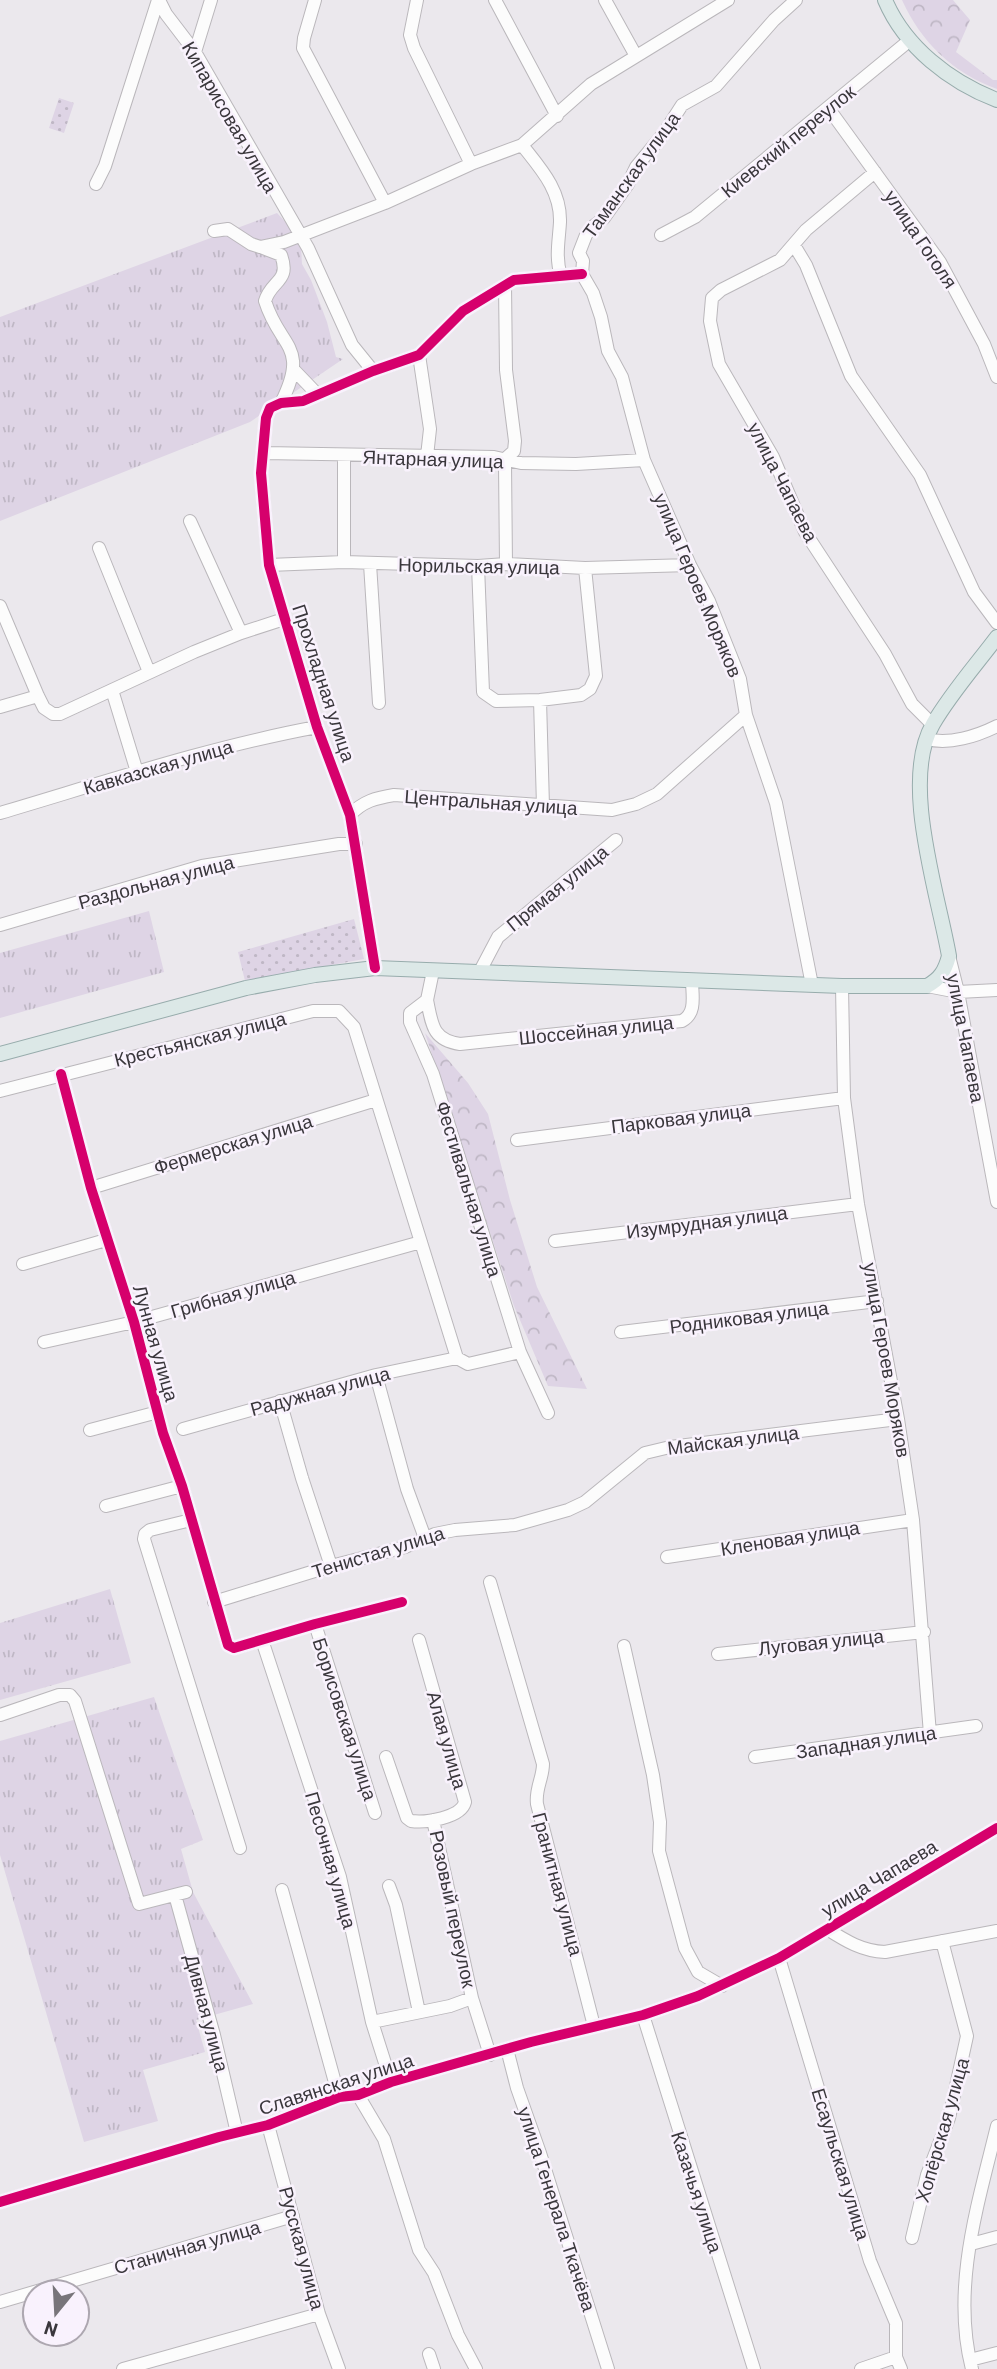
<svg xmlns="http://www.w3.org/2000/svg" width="997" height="2369" font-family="Barlow,sans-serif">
  <defs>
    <pattern id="grass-tufts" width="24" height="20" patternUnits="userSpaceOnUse" patternTransform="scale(1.75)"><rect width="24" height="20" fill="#ded4e5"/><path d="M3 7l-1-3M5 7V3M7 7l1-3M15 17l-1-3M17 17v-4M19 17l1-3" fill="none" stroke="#bfb7c5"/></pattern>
    <pattern id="forest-crowns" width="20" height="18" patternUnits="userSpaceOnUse" patternTransform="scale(1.75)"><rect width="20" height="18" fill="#ded4e5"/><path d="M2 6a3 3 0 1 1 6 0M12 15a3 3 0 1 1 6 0" fill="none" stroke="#bfb7c5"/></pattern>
    <pattern id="park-dots" width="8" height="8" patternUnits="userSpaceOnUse" patternTransform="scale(1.75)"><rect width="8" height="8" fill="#ded4e5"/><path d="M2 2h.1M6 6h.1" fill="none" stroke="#bfb7c5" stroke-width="1.8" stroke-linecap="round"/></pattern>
  </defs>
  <rect width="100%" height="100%" fill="#ebe8ed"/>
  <path fill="url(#grass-tufts)" d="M277,213L291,228L301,248L302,264L311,280L327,322L336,357L343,359L250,422L0,521V317Z
    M149,911L164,972L0,1018V953Z
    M110,1589L131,1663L0,1700V1623Z
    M154,1697L203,1840L181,1849L193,1892L253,2004L196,2020L205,2052L143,2070L158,2121L84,2142L0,1855V1741Z"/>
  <path fill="url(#forest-crowns)" d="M902,0H953L970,20L956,52L993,80H997V89C953,73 921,42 902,0Z
    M425,1033L468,1083L488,1114L510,1200L537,1287L587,1389L548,1386L514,1306Z"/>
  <path fill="url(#park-dots)" d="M59,98L74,103L64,133L49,128Z
    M354,919L364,959L245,981L238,952Z"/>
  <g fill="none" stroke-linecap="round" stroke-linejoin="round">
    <defs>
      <path id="minor" d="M159,0L166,14L195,52L308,248L352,345L373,371
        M315,0L304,38L303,48L385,203
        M417,0L410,35L414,48L471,164
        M495,0L557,116
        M605,0L636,56
        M195,52L211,0
        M829,109L940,262L984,344L997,377
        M522,145C540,168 561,190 560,222C559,241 555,257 561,276
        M875,172L806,230L780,260L721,290L712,298L710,321L719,364L773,457L805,532L885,654L912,704L933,725
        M96,184L105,166L158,0
        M214,231L228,229L251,244L260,247L284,242L385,203L471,164L522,145L591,84L728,0
        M661,235L695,217L910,40
        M794,245L806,265L851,376L920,475L974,592L997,623
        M263,248L281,255C291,282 271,280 265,301C280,349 310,345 281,403
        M582,274L593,293L601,317L608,351L622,377L644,460L690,565L709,601L740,679L746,715L776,803L812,985
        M582,274L583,261L579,253L586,235L591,228L604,218L628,184L636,167L664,133L682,105L716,86L774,20L796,0
        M505,285L506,370L515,441L514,451L505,459V464L506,564
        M419,355L430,429L427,456
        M294,370L318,395
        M264,453L494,457L521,463L576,464L644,460
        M190,521L241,633
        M99,548L149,672
        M344,562V456
        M370,564L379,703
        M269,565L344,562L478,566L506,564L585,568L690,565
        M478,566L483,692L496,701L540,700L581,695L590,689L596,676L585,568
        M0,606L38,696L44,708L53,714H60L194,652L241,633L284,619
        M112,690L137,772
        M540,700L543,806
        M0,707L38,696
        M927,739C949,745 977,736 997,726
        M0,813C105,782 209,747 317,727
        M350,815C363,801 376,798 394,795L612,810L636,804L657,794L746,715
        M0,925L202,866L339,844H356
        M949,956L958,992L997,1202
        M375,968L350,815L317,727L269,565L261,473L266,418L270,408L281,403L303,401L373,371L419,355L463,311L514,280L582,274
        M433,971L427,1000L410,1013V1022L433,1074L520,1352L548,1413
        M479,973L498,937L616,840
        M842,986L844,1098L858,1204L898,1419L913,1520L930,1734
        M927,986L958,992L997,990
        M427,1000C432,1024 432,1040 460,1044L682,1021C697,1013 692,995 692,980
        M61,1074L91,1188L134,1322L163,1433L182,1486L228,1645L234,1648L315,1624L402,1602
        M0,1091L313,1011H339L354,1027L457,1358
        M517,1140L844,1098
        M91,1188L376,1100
        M555,1241L858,1204
        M23,1264L106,1240
        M621,1332L877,1301
        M44,1342L134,1322L421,1242
        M457,1358L468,1364L520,1352
        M376,1375L407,1489L425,1538
        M280,1401L302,1478L331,1566
        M183,1429L376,1375L457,1358
        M90,1430L158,1412
        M106,1506L182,1486
        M191,1520L150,1530L145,1534L144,1539L240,1848
        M667,1557L913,1520
        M490,1582L543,1764C543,1778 535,1789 537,1804L594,2026
        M214,1602L331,1566L405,1547L435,1534L455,1530L515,1525L568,1510L585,1502L645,1453L670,1447L898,1419
        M315,1624L375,1813
        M262,1640L340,1877L372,2022L391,2082
        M624,1646L653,1775L660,1822L659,1851L685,1948L698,1972L722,1986
        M718,1654L924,1632
        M0,1715L59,1695H70L75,1701L139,1904L186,1892
        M386,1757L407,1818L411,1821C425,1823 461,1818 465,1802L419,1640
        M755,1757L976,1726
        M433,1820L472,1998
        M389,1886L396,1905L419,2012
        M282,1890L339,2097
        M175,1895L214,2035L237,2133
        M827,1929C846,1941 862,1951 885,1952L997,1931
        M779,1958L870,2261L896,2323V2357L901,2369
        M643,2015L754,2369
        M372,2022L450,2006L472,1998L490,2055
        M507,2049L517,2088L540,2153L608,2369
        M358,2095L384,2139L419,2250L434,2273L458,2335L476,2369
        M268,2125L319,2314L339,2369
        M0,2202L219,2137L268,2125L339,2097L358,2095L391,2082L531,2042L643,2015L698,1996L779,1958L997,1828
        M912,2238L927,2175L949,2118L967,2036L942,1941
        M971,2244L997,2237
        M0,2302L293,2216
        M429,2354L434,2369
        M970,2360L997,2353
        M123,2369L319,2314
        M861,2369L896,2357
        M972,2369C951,2288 978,2204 997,2126"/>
      <path id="major" d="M885,0C905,47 950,82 997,100
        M0,1054L246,988L315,975L375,968L842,986H927C940,979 945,971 949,956C938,893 900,781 933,724C951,693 976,665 997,637"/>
    </defs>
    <use href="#minor" stroke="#bab7bb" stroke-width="14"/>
    <use href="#major" stroke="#97acac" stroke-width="16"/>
    <use href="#minor" stroke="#fcfcfc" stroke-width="12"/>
    <use href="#major" stroke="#dce8e7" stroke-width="14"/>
    <defs>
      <path id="cycleway" d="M375,968L350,815L317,727L269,565L261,473L266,418L270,408L281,403L303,401L373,371L419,355L463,311L514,280L582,274
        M61,1074L91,1188L134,1322L163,1433L182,1486L228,1645L234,1648L315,1624L402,1602
        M0,2202L219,2137L268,2125L339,2097L358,2095L391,2082L531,2042L643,2015L698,1996L779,1958L997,1828"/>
    </defs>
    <use href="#cycleway" stroke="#f9f2fd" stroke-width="15"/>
    <use href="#cycleway" stroke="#d6006c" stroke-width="10"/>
  </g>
  <g text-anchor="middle" stroke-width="5" stroke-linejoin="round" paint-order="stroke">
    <g font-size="19" fill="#3a373c" stroke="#f9f2fd">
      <text transform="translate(230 117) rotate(60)" y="7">Кипарисовая улица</text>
      <text transform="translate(788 141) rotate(-39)" y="7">Киевский переулок</text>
      <text transform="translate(631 175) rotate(-54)" y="7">Таманская улица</text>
      <text transform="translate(921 239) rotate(56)" y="7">улица Гоголя</text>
      <text transform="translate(433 459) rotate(2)" y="7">Янтарная улица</text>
      <text transform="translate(783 482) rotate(63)" y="7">улица Чапаева</text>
      <text transform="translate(479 566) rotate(1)" y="7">Норильская улица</text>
      <text transform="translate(698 585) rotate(67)" y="7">улица Героев Моряков</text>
      <text transform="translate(324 683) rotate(72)" y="7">Прохладная улица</text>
      <text transform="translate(158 767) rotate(-16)" y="7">Кавказская улица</text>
      <text transform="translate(491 802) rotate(4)" y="7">Центральная улица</text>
      <text transform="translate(156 882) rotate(-15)" y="7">Раздольная улица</text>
      <text transform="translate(557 888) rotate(-39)" y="7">Прямая улица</text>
      <text transform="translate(596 1030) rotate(-6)" y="7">Шоссейная улица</text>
      <text transform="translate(966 1038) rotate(79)" y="7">улица Чапаева</text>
      <text transform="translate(200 1039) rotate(-14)" y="7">Крестьянская улица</text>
      <text transform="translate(681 1118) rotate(-7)" y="7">Парковая улица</text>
      <text transform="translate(233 1144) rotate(-17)" y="7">Фермерская улица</text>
      <text transform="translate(469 1189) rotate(73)" y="7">Фестивальная улица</text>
      <text transform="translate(707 1222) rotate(-7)" y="7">Изумрудная улица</text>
      <text transform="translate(233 1294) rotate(-16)" y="7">Грибная улица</text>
      <text transform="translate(749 1317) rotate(-7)" y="7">Родниковая улица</text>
      <text transform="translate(156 1343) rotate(74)" y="7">Лунная улица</text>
      <text transform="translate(887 1360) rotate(80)" y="7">улица Героев Моряков</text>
      <text transform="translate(320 1391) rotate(-15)" y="7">Радужная улица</text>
      <text transform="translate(733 1440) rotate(-7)" y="7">Майская улица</text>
      <text transform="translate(790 1538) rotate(-9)" y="7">Кленовая улица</text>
      <text transform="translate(378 1552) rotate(-17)" y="7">Тенистая улица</text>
      <text transform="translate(821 1642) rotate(-6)" y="7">Луговая улица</text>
      <text transform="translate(345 1719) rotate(72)" y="7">Борисовская улица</text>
      <text transform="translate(447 1740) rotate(74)" y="7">Алая улица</text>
      <text transform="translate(866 1742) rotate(-8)" y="7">Западная улица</text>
      <text transform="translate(331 1860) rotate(74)" y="7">Песочная улица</text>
      <text transform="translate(879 1878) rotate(-31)" y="7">улица Чапаева</text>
      <text transform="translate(558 1884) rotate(75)" y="7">Гранитная улица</text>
      <text transform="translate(453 1909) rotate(78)" y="7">Розовый переулок</text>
      <text transform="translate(207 2013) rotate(75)" y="7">Дивная улица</text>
      <text transform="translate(336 2084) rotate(-18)" y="7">Славянская улица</text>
      <text transform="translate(942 2130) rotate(-74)" y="7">Хопёрская улица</text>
      <text transform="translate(841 2164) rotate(73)" y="7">Есаульская улица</text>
      <text transform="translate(697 2192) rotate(72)" y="7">Казачья улица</text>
      <text transform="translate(557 2209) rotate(72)" y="7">улица Генерала Ткачёва</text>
      <text transform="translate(187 2247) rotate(-16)" y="7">Станичная улица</text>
      <text transform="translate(302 2248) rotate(75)" y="7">Русская улица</text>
    </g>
  </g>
  <g transform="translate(56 2313) rotate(198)"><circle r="33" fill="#f9f2fd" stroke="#ada7b0" stroke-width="2"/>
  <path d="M0-5L12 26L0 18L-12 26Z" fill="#78757a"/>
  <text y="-10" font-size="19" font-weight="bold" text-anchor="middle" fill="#3a373c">N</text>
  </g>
</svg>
